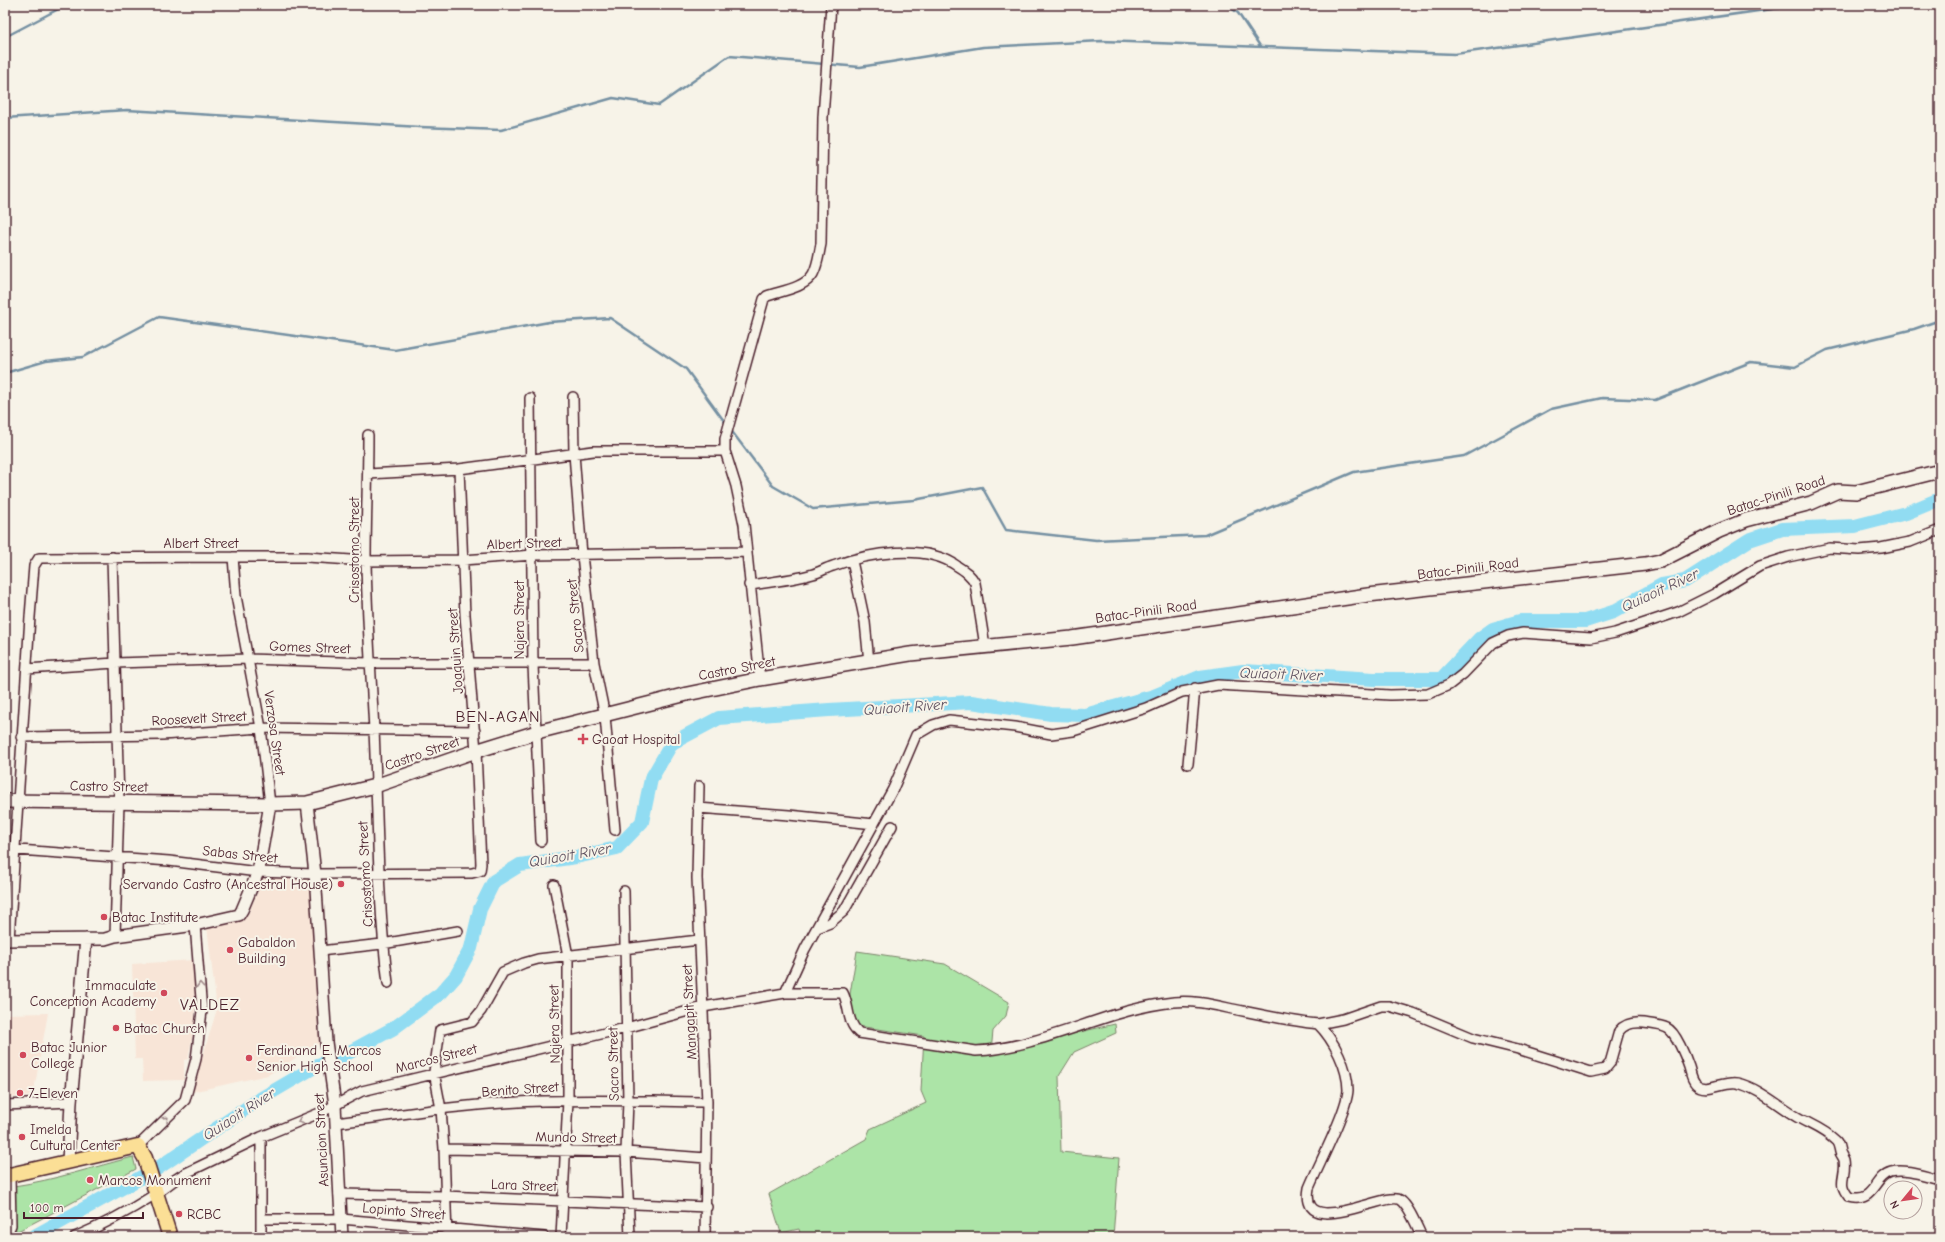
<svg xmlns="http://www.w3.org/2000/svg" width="1945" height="1242" font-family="'Comic Neue',sans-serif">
  <rect width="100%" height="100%" fill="#f7f3e8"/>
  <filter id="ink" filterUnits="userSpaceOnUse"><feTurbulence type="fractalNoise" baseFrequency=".025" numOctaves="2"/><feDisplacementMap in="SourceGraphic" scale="8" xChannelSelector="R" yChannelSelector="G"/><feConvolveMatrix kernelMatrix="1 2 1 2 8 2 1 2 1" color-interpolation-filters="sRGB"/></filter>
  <g filter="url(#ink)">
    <path fill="#f8e5d7" d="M309,875L322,1042L268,1075L192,1092L217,1009L207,927L247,917L263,879Z
      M194,960L195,1023L188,1059L184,1060V1080L143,1081L142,1059H135L132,964Z
      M48,1013L33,1096L5,1098V1014Z"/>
    <path fill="#ace4a7" stroke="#7b8269" d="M857,951L945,964L1009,1002L1006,1016L993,1031L991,1052L1115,1024L1116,1033L1074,1052L1059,1076L1061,1152L1119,1158L1113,1237H801L799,1229L781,1233L769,1194L866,1139L870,1129L926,1103L921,1091L924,1036L858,1026L849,1000Z
      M133,1157L136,1169L16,1232L14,1186C55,1180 93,1167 133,1157Z"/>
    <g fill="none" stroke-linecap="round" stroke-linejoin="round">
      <path stroke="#7590a2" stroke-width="2.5" d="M1227,5L1238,13L1260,46
        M5,37L66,5
        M5,118L127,110L420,127L501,130L613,98L659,105L729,56L860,67L983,47L1102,41L1455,54L1800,5
        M5,373L46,361L83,357L159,317L395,350L549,322L610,318L686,369L727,425
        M730,429L773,486L813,509L914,500L982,487L1006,530L1096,540L1205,535L1354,472L1464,456L1551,409L1602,398L1655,400L1751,362L1795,367L1827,350L1914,329L1940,320"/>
      <path stroke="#91dcf2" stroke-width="14" d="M33,1237L158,1168L260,1099L318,1065L337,1059L394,1028L441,993L456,976L471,948L480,909L494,881L520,865L576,857L617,848L642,822L651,779L672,743L719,718L829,710L971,702L1051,714L1085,715L1154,696L1200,677L1243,671L1374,679H1441L1479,639L1493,629L1520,621H1585L1613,612L1662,585L1685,581L1749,540L1782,529L1855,526L1906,513L1940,499"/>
      <defs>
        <path id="minor" d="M573,397L574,454L582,555L594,663L605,716L615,830
          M530,398L533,665L541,841
          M368,435C368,477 366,519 366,561C367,618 371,674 374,730C378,815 377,899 388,983
          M368,474L459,469L593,451H725
          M112,557L119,802L115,936
          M233,557L236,596L261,728L270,804
          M852,561L865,622L869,662
          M749,585C771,582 792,580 813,574C820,572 826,568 833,566C868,553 925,543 957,566C965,571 971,575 975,583L985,646
          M27,669L115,663L249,659L369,663H594
          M760,679L744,524L736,486L725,451V439L764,299L767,296C781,291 805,288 813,274C818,265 819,253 821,244L823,117L831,5
          M21,737L162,735L261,728L475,731
          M1188,764L1195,688
          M699,786L697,878L707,1102L705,1237
          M698,808L789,815L874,824
          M5,849L169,861L258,872L315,874L472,873L480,871L481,864L476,751L465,615L459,469
          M554,885L568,956V1100L561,1237
          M624,891L628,1101L626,1152L630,1237
          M817,928L830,923L844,911L892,826
          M9,940L30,617L34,566L39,558L233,557H307L366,561L463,560L533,555L747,552
          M320,951L382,944L458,931
          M785,993L805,949L893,789L916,735L933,725L949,720L1015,727L1051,734L1073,731L1146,708L1182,692L1218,685L1390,695L1428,694L1449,685L1463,674L1493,643L1508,636L1523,633L1591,638L1615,633L1678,612L1714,594L1760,566L1788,557L1830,548L1859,550L1881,548L1910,542L1940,530
          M1318,1024L1343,1019L1381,1006H1389L1413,1013L1473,1038L1518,1049L1591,1072L1605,1069L1610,1063L1619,1031C1625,1023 1634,1022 1644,1023C1650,1024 1661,1025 1667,1028C1676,1032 1686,1058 1689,1067C1691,1073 1691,1079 1696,1084C1706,1094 1724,1080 1737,1083C1759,1088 1778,1106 1797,1117C1811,1125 1824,1129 1836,1141C1839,1144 1839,1148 1840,1152C1841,1155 1843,1157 1844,1160C1847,1176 1836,1182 1849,1197C1875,1204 1873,1177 1891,1172C1906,1168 1926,1176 1940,1179
          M5,1105L71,1102
          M336,1123C397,1115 458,1105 519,1102C582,1099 644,1101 707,1102
          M261,1137V1237
          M138,1146L185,1100L196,1059L202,1011L195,925
          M444,1149L626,1152L706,1158
          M339,1194L444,1196L707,1207
          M261,1219H341L544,1237
          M6,1237L11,1225L10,1175
          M75,1237C103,1225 129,1211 154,1195C165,1188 173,1180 184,1174L261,1137L322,1112L362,1091L626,1028L703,1007L785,993H843C850,1007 846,1021 859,1033L976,1051C1045,1047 1106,1009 1174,1002C1192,1000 1210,1004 1228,1008C1258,1014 1288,1021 1318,1024C1334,1040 1348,1068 1348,1090C1347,1111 1318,1166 1309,1188C1299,1242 1387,1190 1400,1200C1409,1206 1417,1227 1422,1237
          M447,1237L444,1149L441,1109L434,1072L440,1030L472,1022L481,1011L503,972L524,963L538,959L699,940"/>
        <path id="tertiary" d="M307,803L315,874L326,1042L335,1105L342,1237
          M5,940L105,939L115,936L195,925L239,915L242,910L258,872L270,804
          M68,1162L71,1102L86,939"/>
        <path id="secondary" d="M5,801L270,804L307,803L375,786L476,751L537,732L687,694L760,679L910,654L1072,638L1368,595L1645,564L1660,561L1719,531L1746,520L1811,503L1838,491L1856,492L1940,471"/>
        <path id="primary" d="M5,1176L138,1146L145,1158L170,1237"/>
      </defs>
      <use href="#minor" stroke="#4a1f2b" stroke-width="12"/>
      <use href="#tertiary" stroke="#4a1f2b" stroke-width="14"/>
      <use href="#secondary" stroke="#4a1f2b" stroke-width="16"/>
      <use href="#primary" stroke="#4a1f2b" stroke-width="17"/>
      <use href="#minor" stroke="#f7f3e8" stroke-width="9"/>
      <use href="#tertiary" stroke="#f7f3e8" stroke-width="11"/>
      <use href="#secondary" stroke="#f7f3e8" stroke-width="13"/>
      <use href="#primary" stroke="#fbdf96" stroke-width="14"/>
    </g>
    <defs><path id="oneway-chevron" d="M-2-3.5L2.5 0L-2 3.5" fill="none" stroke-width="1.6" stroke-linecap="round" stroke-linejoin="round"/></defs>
    <g stroke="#a0898a">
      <use href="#oneway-chevron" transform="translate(200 985) rotate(-94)"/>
      <use href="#oneway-chevron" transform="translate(166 1119) rotate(-44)"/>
      <use href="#oneway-chevron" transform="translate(300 1121) rotate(158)"/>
    </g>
  </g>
  <g fill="#d1495b" stroke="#f7f3e8" stroke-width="1.5">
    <path d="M581 733h4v4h4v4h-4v4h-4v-4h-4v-4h4z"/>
    <circle cx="341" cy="884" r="4"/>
    <circle cx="104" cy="917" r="4"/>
    <circle cx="230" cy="950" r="4"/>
    <circle cx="164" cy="993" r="4"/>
    <circle cx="116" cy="1028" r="4"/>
    <circle cx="23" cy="1055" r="4"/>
    <circle cx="249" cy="1058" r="4"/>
    <circle cx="20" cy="1093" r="4"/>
    <circle cx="22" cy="1137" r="4"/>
    <circle cx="90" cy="1180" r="4"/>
    <circle cx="179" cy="1214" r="4"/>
  </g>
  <g text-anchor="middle" stroke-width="4" stroke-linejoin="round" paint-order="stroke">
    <g font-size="14" fill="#4a1f2b" stroke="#f7f3e8">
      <text transform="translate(1776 495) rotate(-18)" y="5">Batac-Pinili Road</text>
      <text x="201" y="548">Albert Street</text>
      <text transform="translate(524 543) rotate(-2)" y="5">Albert Street</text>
      <text transform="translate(354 550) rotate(-90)" y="5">Crisostomo Street</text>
      <text transform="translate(1468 568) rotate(-7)" y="5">Batac-Pinili Road</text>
      <text transform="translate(1146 611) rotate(-8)" y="5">Batac-Pinili Road</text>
      <text transform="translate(575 616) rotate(-96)" y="5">Sacro Street</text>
      <text transform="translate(519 620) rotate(-90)" y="5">Najera Street</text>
      <text transform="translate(310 647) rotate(2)" y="5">Gomes Street</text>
      <text transform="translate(455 651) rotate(-94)" y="5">Joaquin Street</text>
      <text transform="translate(737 668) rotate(-11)" y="5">Castro Street</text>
      <text transform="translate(199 718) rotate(-3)" y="5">Roosevelt Street</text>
      <text transform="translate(275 733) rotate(82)" y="5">Verzosa Street</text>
      <text transform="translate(422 753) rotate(-19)" y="5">Castro Street</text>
      <text transform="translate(109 786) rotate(1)" y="5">Castro Street</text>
      <text transform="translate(240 854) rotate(6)" y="5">Sabas Street</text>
      <text transform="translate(365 874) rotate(-93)" y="5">Crisostomo Street</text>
      <text transform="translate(689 1012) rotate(-93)" y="5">Mangapit Street</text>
      <text transform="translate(554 1024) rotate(-91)" y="5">Najera Street</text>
      <text transform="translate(436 1058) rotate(-14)" y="5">Marcos Street</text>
      <text transform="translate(613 1064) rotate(-91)" y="5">Sacro Street</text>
      <text transform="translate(520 1089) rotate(-4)" y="5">Benito Street</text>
      <text transform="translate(576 1137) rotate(1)" y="5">Mundo Street</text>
      <text transform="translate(321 1140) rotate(-93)" y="5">Asuncion Street</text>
      <text transform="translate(524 1185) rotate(2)" y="5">Lara Street</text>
      <text transform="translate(404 1211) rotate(5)" y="5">Lopinto Street</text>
    </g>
    <g font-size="14" fill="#4a1f2b" stroke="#f7f3e8" text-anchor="start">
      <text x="592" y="744">Gaoat Hospital</text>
      <text x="333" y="889" text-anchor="end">Servando Castro (Ancestral House)</text>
      <text x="112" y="922">Batac Institute</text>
      <text x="238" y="947">Gabaldon<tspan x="238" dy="16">Building</tspan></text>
      <text x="156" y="990" text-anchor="end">Immaculate<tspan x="156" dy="16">Conception Academy</tspan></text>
      <text x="124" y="1033">Batac Church</text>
      <text x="31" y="1052">Batac Junior<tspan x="31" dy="16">College</tspan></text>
      <text x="257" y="1055">Ferdinand E. Marcos<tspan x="257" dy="16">Senior High School</tspan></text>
      <text x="28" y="1098">7-Eleven</text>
      <text x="30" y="1134">Imelda<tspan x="30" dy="16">Cultural Center</tspan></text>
      <text x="98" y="1185">Marcos Monument</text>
      <text x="187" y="1219">RCBC</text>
    </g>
    <g font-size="15" font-style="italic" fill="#5c4e5d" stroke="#f7f3e8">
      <text transform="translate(1660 590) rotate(-25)" y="5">Quiaoit River</text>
      <text transform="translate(1281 674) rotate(2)" y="5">Quiaoit River</text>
      <text transform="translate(905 707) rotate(-4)" y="5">Quiaoit River</text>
      <text transform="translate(570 855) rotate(-10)" y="5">Quiaoit River</text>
      <text transform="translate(239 1114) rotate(-33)" y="5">Quiaoit River</text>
    </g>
    <g font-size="16" letter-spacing="1" fill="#4a1f2b" stroke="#f7f3e8">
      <text x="498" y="722">BEN-AGAN</text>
      <text x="210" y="1010">VALDEZ</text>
    </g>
  </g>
  <rect width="1945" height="1242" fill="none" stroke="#f7f3e8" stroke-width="20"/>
  <rect x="10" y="10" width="1925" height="1222" fill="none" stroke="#4a1f2b" stroke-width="1.5" filter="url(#ink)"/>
  <g transform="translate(1903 1200) rotate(241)"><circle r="19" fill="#f7f3e8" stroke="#b29e9c"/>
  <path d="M0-3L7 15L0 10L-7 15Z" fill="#d1495b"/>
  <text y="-6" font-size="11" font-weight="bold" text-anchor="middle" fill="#4a1f2b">N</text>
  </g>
  <path d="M24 1212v6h119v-6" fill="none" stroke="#4a1f2b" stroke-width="2"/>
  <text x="30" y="1212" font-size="12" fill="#4a1f2b" stroke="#f7f3e8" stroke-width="3" paint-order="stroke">100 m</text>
</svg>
